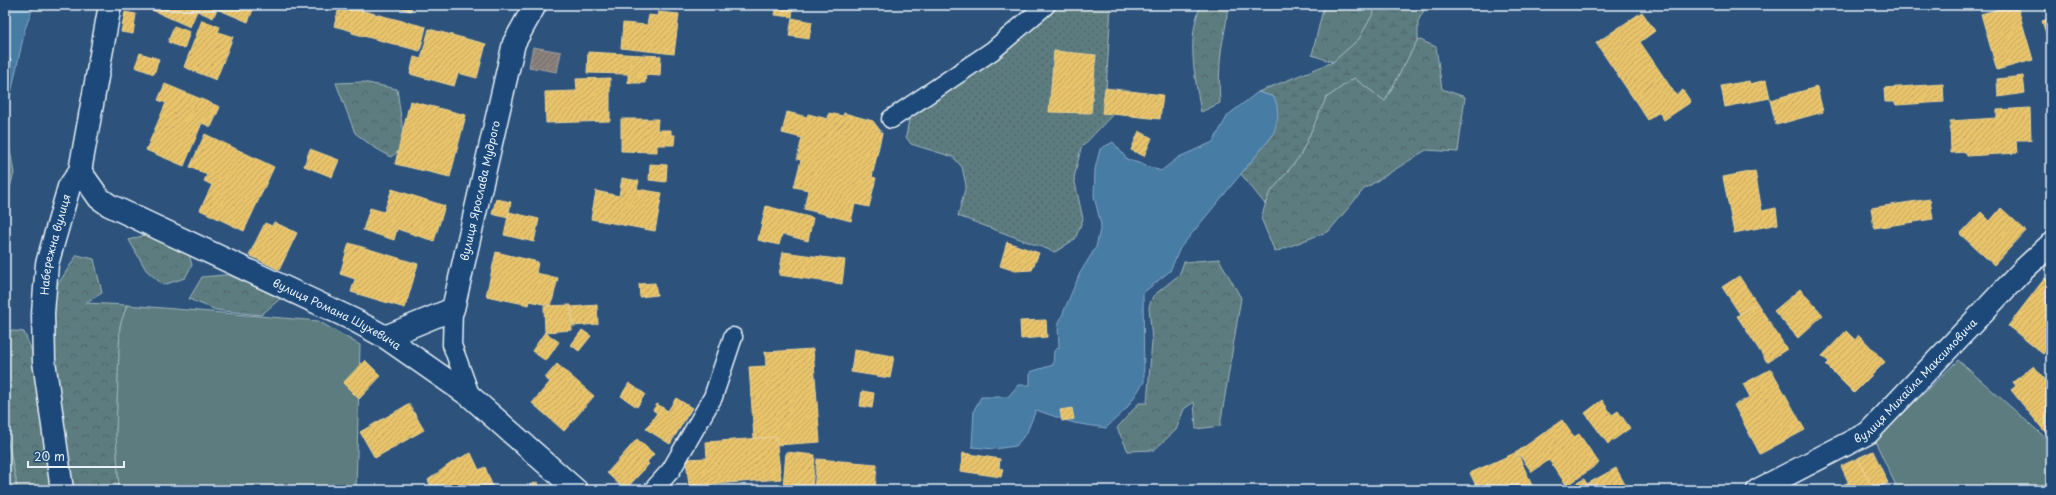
<svg xmlns="http://www.w3.org/2000/svg" width="2056" height="495" font-family="'Playpen Sans',sans-serif">
  <defs>
    <pattern id="grass-dots" width="8" height="8" patternUnits="userSpaceOnUse"><rect width="8" height="8" fill="#5c7c80"/><path d="M2 2h.1M6 6h.1" fill="none" stroke="#526568" stroke-width="1.8" stroke-linecap="round"/></pattern>
    <pattern id="forest-crowns" width="20" height="18" patternUnits="userSpaceOnUse"><rect width="20" height="18" fill="#5c7c80"/><path d="M2 6a3 3 0 1 1 6 0M12 15a3 3 0 1 1 6 0" fill="none" stroke="#526568"/></pattern>
    <pattern id="wetland-marsh" width="20" height="14" patternUnits="userSpaceOnUse"><rect width="20" height="14" fill="#5c7c80"/><path d="M1 5h8M5 5V1M11 12h8M15 12V8" fill="none" stroke="#526568"/></pattern>
    <pattern id="homes-hatch" width="6" height="6" patternUnits="userSpaceOnUse"><rect width="6" height="6" fill="#e9c46a"/><path d="M-1 1l2-2M0 6l6-6M5 7l2-2" fill="none" stroke="#c0a562"/></pattern>
    <pattern id="industry-hatch" width="6" height="6" patternUnits="userSpaceOnUse"><rect width="6" height="6" fill="#8a817c"/><path d="M-1 1l2-2M0 6l6-6M5 7l2-2" fill="none" stroke="#6f6a68"/></pattern>
    <pattern id="building-hatch" width="6" height="6" patternUnits="userSpaceOnUse"><rect width="6" height="6" fill="#637684"/><path d="M-1 1l2-2M0 6l6-6M5 7l2-2" fill="none" stroke="#545f67"/></pattern>
  </defs>
  <rect width="100%" height="100%" fill="#2d537c"/>
  <filter id="ink" filterUnits="userSpaceOnUse"><feTurbulence type="fractalNoise" baseFrequency=".025" numOctaves="2"/><feDisplacementMap in="SourceGraphic" scale="8" xChannelSelector="R" yChannelSelector="G"/><feConvolveMatrix kernelMatrix="1 2 1 2 8 2 1 2 1" color-interpolation-filters="sRGB"/></filter>
  <g filter="url(#ink)">
    <path fill="url(#grass-dots)" stroke="#a2b6bc" d="M1055,5H1111L1105,108L1114,113L1081,148L1074,178L1083,219L1075,239L1055,252L958,216L966,185L962,167L953,157L911,144L906,137L910,113L1005,49Z"/>
    <path fill="url(#forest-crowns)" stroke="#a2b6bc" d="M1201,5H1227C1228,22 1223,36 1221,52C1219,69 1219,86 1220,103L1201,112C1195,77 1186,39 1201,5Z
      M1324,5H1378L1359,39L1333,62L1312,55Z
      M1418,39L1436,47L1442,89L1465,97L1458,152L1426,150L1364,189L1329,231L1275,252L1261,218L1269,194L1300,156L1326,98L1354,78L1385,101Z
      M363,82L397,89L405,146L391,157L372,146L355,133L336,83Z
      M151,233L188,251L192,265L185,278L163,285L146,270L129,240Z
      M77,255L94,259L102,293L85,303L127,305L120,326L116,433L119,490H70L53,348V310L56,287Z
      M1219,259L1241,298L1220,426L1196,429L1194,402L1184,409L1176,430L1154,450L1128,451L1117,428L1139,403H1147L1152,341L1149,307L1153,296L1179,275L1184,262Z
      M246,273L281,298L261,315L216,310L189,299L202,277Z
      M5,330L24,332L38,366L55,490H16V480L5,428Z"/>
    <path fill="url(#wetland-marsh)" stroke="#a2b6bc" d="M1378,5H1427L1418,21V39L1385,101L1354,78L1326,98L1300,156L1269,194L1265,204L1241,174L1273,135L1274,97L1258,92L1333,62L1359,39Z
      M8,113V139L14,173L5,205V121Z
      M5,428L16,480V490H5Z"/>
    <path fill="#5c7c80" stroke="#a2b6bc" d="M127,305L318,321L360,345L356,490H119L116,433L120,326Z
      M1958,360L2048,440L2051,439V490H1898L1875,441Z"/>
    <path fill="#477ba5" stroke="#87aac6" d="M5,5H34L25,29L5,121Z
      M1258,92L1274,97C1280,111 1278,120 1273,135L1180,248L1170,271L1143,293L1144,382L1126,409L1106,428L1074,423L1036,410L1027,432L1016,446L994,449L972,447L974,410L981,397H1008L1018,385H1030V372L1053,365L1054,351L1059,347L1058,325L1080,273L1096,247L1101,225L1094,196L1095,169L1100,149L1113,142L1127,159L1161,171L1179,157L1213,142L1228,115Z"/>
    <path fill="url(#homes-hatch)" stroke="#e9d295" d="M154,5H184L197,11L190,27L152,10Z
      M184,5H219L213,18Z
      M219,5H255L248,22L217,9Z
      M340,5L426,27L420,51L352,33V31L334,26Z
      M388,5H412L411,11Z
      M752,5H777L776,7Z
      M777,5H793L792,17L775,15Z
      M2013,5H2017L2033,60L1997,70L1981,14Z
      M125,12L136,14L133,34L121,32Z
      M658,12L679,14L674,54L621,48L623,23L647,25L649,15L657,16Z
      M1642,12L1655,31L1640,42L1676,95L1683,90L1691,102L1664,120L1659,112L1648,120L1596,43Z
      M792,18L812,22L809,39L789,36Z
      M2051,18V48L2042,21Z
      M202,20L220,27L218,32L233,37L216,80L184,67Z
      M174,26L190,32L184,49L168,42Z
      M429,29L486,44L477,78L458,73L454,86L410,74L414,57L421,59Z
      M1054,51L1096,55L1091,113L1049,112Z
      M588,52L661,56L660,76L646,75L645,83H628V74L587,73Z
      M140,53L159,59L154,74L135,67Z
      M2023,76L2025,93L1998,97L1997,79Z
      M610,78V121L546,123L545,92L577,91L576,79Z
      M1766,80L1770,98L1725,107L1721,86L1749,81L1750,84Z
      M165,84L220,107L211,127L202,123L184,166L146,150L166,103L158,100Z
      M1943,84L1944,102L1896,105L1895,102H1885L1884,88Z
      M1817,87L1823,112L1776,125L1770,100Z
      M1105,88L1163,95L1160,119L1102,113Z
      M410,101L466,115L450,177L395,164Z
      M2030,108L2031,140H2016L2017,153L1967,156L1966,152L1951,153L1950,121L1997,118V110Z
      M787,112L807,117L808,114L828,119L829,113L843,116L844,113L873,121L882,133L872,177L876,178L869,207L855,204L851,221L804,209L808,190L794,187L801,160L797,159L802,138L782,133Z
      M621,119H658L657,130H671V135H675L674,145H657V152L621,151Z
      M1139,131L1152,138L1144,156L1131,150Z
      M205,134L274,167L244,231L200,210L212,185L204,181L207,175L190,167Z
      M310,149L339,160L332,177L304,166Z
      M650,164L667,165L666,182L649,180Z
      M1755,171L1762,211L1776,208L1778,224L1734,233L1723,177Z
      M622,178L639,181L637,189L662,193L655,231L591,219L596,191L619,196Z
      M392,189L445,206L434,241L397,229L394,240L363,230L370,208L384,212Z
      M496,199L511,202L508,218L492,214Z
      M1930,199L1933,219L1874,228L1871,208Z
      M766,206L813,218L808,241L782,234L779,245L758,240Z
      M2001,208L2026,231L1994,265L1960,234L1981,212L1990,221Z
      M509,212L539,219L534,242L504,235Z
      M274,222L297,233L279,270L249,255L265,223L272,226Z
      M1007,242L1039,253L1032,270L1015,271L1000,266Z
      M349,243L418,264L405,308L351,292L355,279L340,274Z
      M496,252L538,262L536,273L558,278L551,306L530,301L529,305L486,296Z
      M783,252L845,260L842,284L779,275Z
      M1739,276L1757,303L1740,314L1722,287Z
      M2045,278L2051,283V344L2043,354L2008,326Z
      M655,283L657,295L640,297L639,284Z
      M1800,289L1823,315L1798,338L1774,311Z
      M1757,303L1787,349L1767,362L1737,316Z
      M571,305L572,330L545,332L544,306Z
      M597,305L598,324L573,326L571,307Z
      M1046,320L1047,337L1021,339L1020,321Z
      M582,330L591,336L579,351L571,345Z
      M1846,331L1855,340L1859,335L1885,362L1854,393L1826,365L1829,362L1822,356Z
      M545,332L559,342L546,361L532,351Z
      M813,349L820,442L777,445L776,437L754,438L749,367L766,366L765,352Z
      M854,350L894,356L890,378L851,372Z
      M365,360L381,376L359,399L343,383Z
      M557,364L594,396L564,431L532,403L550,382L545,378Z
      M2034,366L2051,387V436L2049,437L2011,390L2016,386L2013,382Z
      M1771,369L1805,430L1760,454L1734,405L1750,397L1743,384Z
      M629,383L645,394L637,407L621,396Z
      M862,391L874,393L872,408L860,406Z
      M676,398L692,408L670,444L646,429L657,413L653,410L657,404L668,411Z
      M1602,400L1612,415L1618,411L1630,428L1608,444L1585,413Z
      M409,404L424,430L375,458L360,432Z
      M1072,408L1074,419L1062,421L1060,410Z
      M1562,420L1574,437L1579,434L1599,463L1567,486L1549,460L1532,472L1517,452Z
      M776,437L781,479L689,486L686,459L707,458L706,442Z
      M637,439L654,454L647,462L649,464L625,490L607,473Z
      M1873,451L1888,483L1873,490L1858,458Z
      M786,452L815,455L812,489L783,487Z
      M1517,452L1534,490H1478L1470,473Z
      M471,453L479,470L485,467L494,490H424L431,487L428,480L454,461Z
      M963,453L1000,459L999,468L1003,469L1001,477L960,471Z
      M1858,458L1873,490H1852L1841,466Z
      M817,459L877,464L875,490H814Z
      M1616,468L1628,490L1566,489L1584,479L1587,484Z
      M537,482L541,490H519Z
      M1849,482L1852,490H1832Z"/>
    <path fill="url(#industry-hatch)" stroke="#a6a3a1" d="M533,47L561,52L557,72L529,67Z"/>
    <path fill="url(#building-hatch)" stroke="#e8f1f8" d="M5,57L11,60L10,67L5,68Z"/>
    <g fill="none" stroke-linecap="round" stroke-linejoin="round">
      <defs>
        <path id="service" d="M891,119L992,51L1046,5
          M453,309L452,345L471,397
          M653,490L671,470L713,397L733,337"/>
        <g id="minor">
          <path id="s1" d="M80,171L99,198L109,205L354,320L385,337L471,397L576,490"/>
          <path id="s2" d="M385,337L453,309L514,43L535,5"/>
          <path id="s3" d="M62,490L44,361L43,313L47,264L69,187L80,171L110,5"/>
          <path id="s4" d="M1758,490L1868,433L2023,270L2051,244"/>
        </g>
      </defs>
      <use href="#service" stroke="#e8f1f8" stroke-width="21"/>
      <use href="#minor" stroke="#e8f1f8" stroke-width="25"/>
      <use href="#service" stroke="#1f4a7a" stroke-width="18"/>
      <use href="#minor" stroke="#1f4a7a" stroke-width="22"/>
    </g>
  </g>
  <g text-anchor="middle" stroke-width="4" stroke-linejoin="round" paint-order="stroke">
    <g font-size="11" fill="#e8f1f8" stroke="#1f4a7a">
      <text dy="4" stroke="none"><textPath href="#s2" startOffset="195">вулиця Ярослава Мудрого</textPath></text>
      <text dy="4" stroke="none"><textPath href="#s3" startOffset="248">Набережна вулиця</textPath></text>
      <text dy="4" stroke="none"><textPath href="#s1" startOffset="298">вулиця Романа Шухевича</textPath></text>
      <text dy="4" stroke="none"><textPath href="#s4" startOffset="194">вулиця Михайла Максимовича</textPath></text>
    </g>
  </g>
  <rect width="2056" height="495" fill="none" stroke="#1f4a7a" stroke-width="20"/>
  <rect x="10" y="10" width="2036" height="475" fill="none" stroke="#e8f1f8" stroke-width="1.5" filter="url(#ink)"/>
  <path d="M28 461v6h96v-6" fill="none" stroke="#e8f1f8" stroke-width="2"/>
  <text x="34" y="461" font-size="12" fill="#e8f1f8" stroke="#1f4a7a" stroke-width="3" paint-order="stroke">20 m</text>
</svg>
